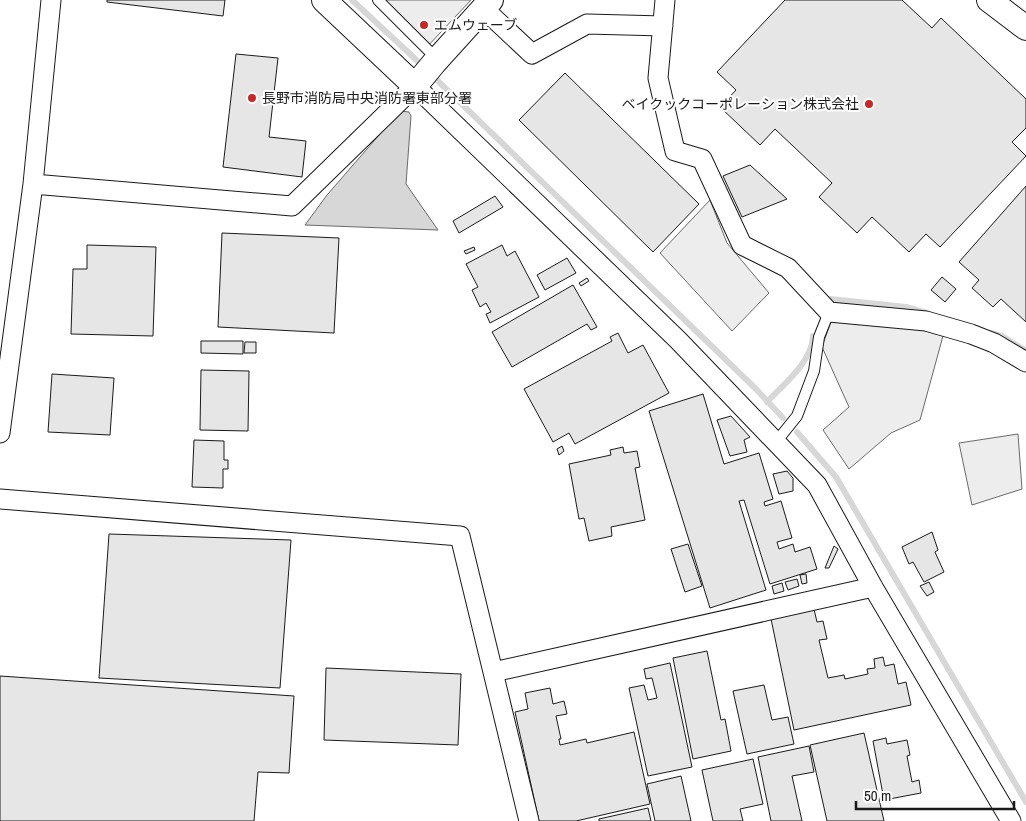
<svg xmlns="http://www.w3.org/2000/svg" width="1026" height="821" font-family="'Archivo Narrow','Noto Sans JP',sans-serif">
  <rect width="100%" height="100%" fill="#fff"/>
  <path fill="#ededed" stroke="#6a6a6a" d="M372,0H471L425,49Z
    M710,200L727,243L769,293L732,331L660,253Z
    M833,316L918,329L943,336L920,420L891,433L849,469L823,430L849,407L822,347Z
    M1018,434L1022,489L972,505L959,443Z"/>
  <path fill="#d7d7d7" stroke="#6a6a6a" d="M400,111L409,112L411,116L406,184L438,230L305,225L327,195Z"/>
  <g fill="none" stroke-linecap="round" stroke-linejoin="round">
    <path stroke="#d7d7d7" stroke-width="6" d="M352,0L409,53L756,389L783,418
      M830,299L906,307L927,313
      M992,333L1002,336L1026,351
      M767,402C784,384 812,362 813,336
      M797,432L836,477L1026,802"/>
  </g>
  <path fill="#e6e6e6" stroke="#1a1a1a" d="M107,0H225L223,16L107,2Z
    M785,0H902L932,28L941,18L1026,99V128L1012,142L1026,156L940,247L926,234L909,252L872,217L857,233L819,197L832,183L775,129L760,145L720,107L736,90L717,72Z
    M236,54L278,58L269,137L306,141L302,177L223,167Z
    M565,73L699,204L653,252L519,120Z
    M750,165L787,199L742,217L723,176Z
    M1026,186V322L1001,299L993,307L972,288L979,280L959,262Z
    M495,196L503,207L459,233L453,221Z
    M222,233L339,238L334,333L218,327Z
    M87,245L156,247L153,336L71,334L73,269H87Z
    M502,245L507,256L515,251L539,297L490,323L486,314L491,312L486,303L480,307L472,290L478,287L466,264Z
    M474,247L475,250L466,254L464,251Z
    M567,258L576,273L545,290L537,275Z
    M942,277L956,289L945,302L931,290Z
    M587,278L589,281L581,286L579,283Z
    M573,285L597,327L591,330L587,324L512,367L492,332Z
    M618,333L628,353L643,345L669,393L575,444L569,433L553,442L524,389L612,341L610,337Z
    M201,341H243V354L201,353Z
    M245,342H256V353H244Z
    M201,370L249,371L248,431L200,430Z
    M52,374L114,378L110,435L48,432Z
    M703,394L724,464L759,453L773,499L764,502L765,506L781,501L792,538L777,542L779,549L793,544L795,552L810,547L817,569L770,584L744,500L739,501L766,590L710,608L649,411Z
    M731,416L750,437L744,440L747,452L730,456L717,420Z
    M194,440L224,441V460H228V469H223V488L192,487Z
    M562,446L564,451L559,455L557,449Z
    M623,447L624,453L637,451L640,467L635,468L645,520L611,527L612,536L589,541L584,518L579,519L569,464L611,455L610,450Z
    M787,471L793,478V491L779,494L773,474Z
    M932,532L938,550L935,552L944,572L924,582L913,562L909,564L902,547Z
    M109,534L291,540L280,688L99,678Z
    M688,544L702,586L685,592L671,549Z
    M834,546L838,549L829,568H825Z
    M806,574L807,583L802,584L800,575Z
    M797,579L799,586L788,590L785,582Z
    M929,582L934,592L927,596L920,586Z
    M782,583L784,591L774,594L772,586Z
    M813,605L817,622L823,621L827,639L819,640L828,678L844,675L845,679L868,674L867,669L875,668L874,659L883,657L885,666L894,664L898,684L906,682L911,705L794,730L770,614Z
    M707,651L721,720L725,719L731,751L693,759L673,658Z
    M670,663L692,767L648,776L629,688L644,685L648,700L657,698L652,678L646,679L644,669Z
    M326,668L461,674L458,745L324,740Z
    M0,676L294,696L289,773L258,772L254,821H0Z
    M764,685L772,720L788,717L794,744L747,754L733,691Z
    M550,688L553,704L564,701L567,714L556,716L561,739H559L560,745L586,739L587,743L634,732L650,804L576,821H539L515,712L528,709L525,693Z
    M864,733L884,821H827L810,745Z
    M886,738L887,744L907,740L910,755L907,756L912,782L919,780L921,793L884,800L873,741Z
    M809,746L814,772L792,776L802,821H771L758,757Z
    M753,759L763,804L740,809L743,821H713L702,770Z
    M681,776L691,821H655L647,784Z
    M648,808L651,821H599V819Z"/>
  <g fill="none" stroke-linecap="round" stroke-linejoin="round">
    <defs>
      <path id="service" d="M378,0L437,59
        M776,442L797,416L814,371L819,337L829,312"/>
      <path id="minor" d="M665,0L658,78L675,151L702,159L742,245L788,268L829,312L926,321L971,334L994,343L1026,362
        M484,9L532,54L587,24L663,26
        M33,184L51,0
        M0,433L33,184L292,206L415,86L678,340L817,485L873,587L1011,821
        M0,499L460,536L493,672
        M529,821L493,672L873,587"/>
      <path id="tertiary" d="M324,0L415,86L434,63L491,0
        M989,0L1026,28"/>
    </defs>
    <use href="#service" stroke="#1a1a1a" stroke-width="12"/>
    <use href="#minor" stroke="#1a1a1a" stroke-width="21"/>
    <use href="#tertiary" stroke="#1a1a1a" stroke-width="26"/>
    <use href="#service" stroke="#fff" stroke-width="10"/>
    <use href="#minor" stroke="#fff" stroke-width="19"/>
    <use href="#tertiary" stroke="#fff" stroke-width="24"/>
  </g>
  <g fill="#c62828" stroke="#fff" stroke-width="2">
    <circle cx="424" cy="25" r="5"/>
    <circle cx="252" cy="98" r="5"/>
    <circle cx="869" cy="104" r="5"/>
  </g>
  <g text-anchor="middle" stroke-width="4" stroke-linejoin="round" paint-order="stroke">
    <g font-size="14" fill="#1a1a1a" stroke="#fff" text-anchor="start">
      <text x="434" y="30">エムウェーブ</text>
      <text x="262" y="103">長野市消防局中央消防署東部分署</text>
      <text x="859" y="109" text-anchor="end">ベイクックコーポレーション株式会社</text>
    </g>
  </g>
  <path d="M856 801v8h158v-8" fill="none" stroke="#1a1a1a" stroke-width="2.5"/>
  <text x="864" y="801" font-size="15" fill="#1a1a1a" stroke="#ffffff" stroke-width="4" paint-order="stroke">50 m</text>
</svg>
